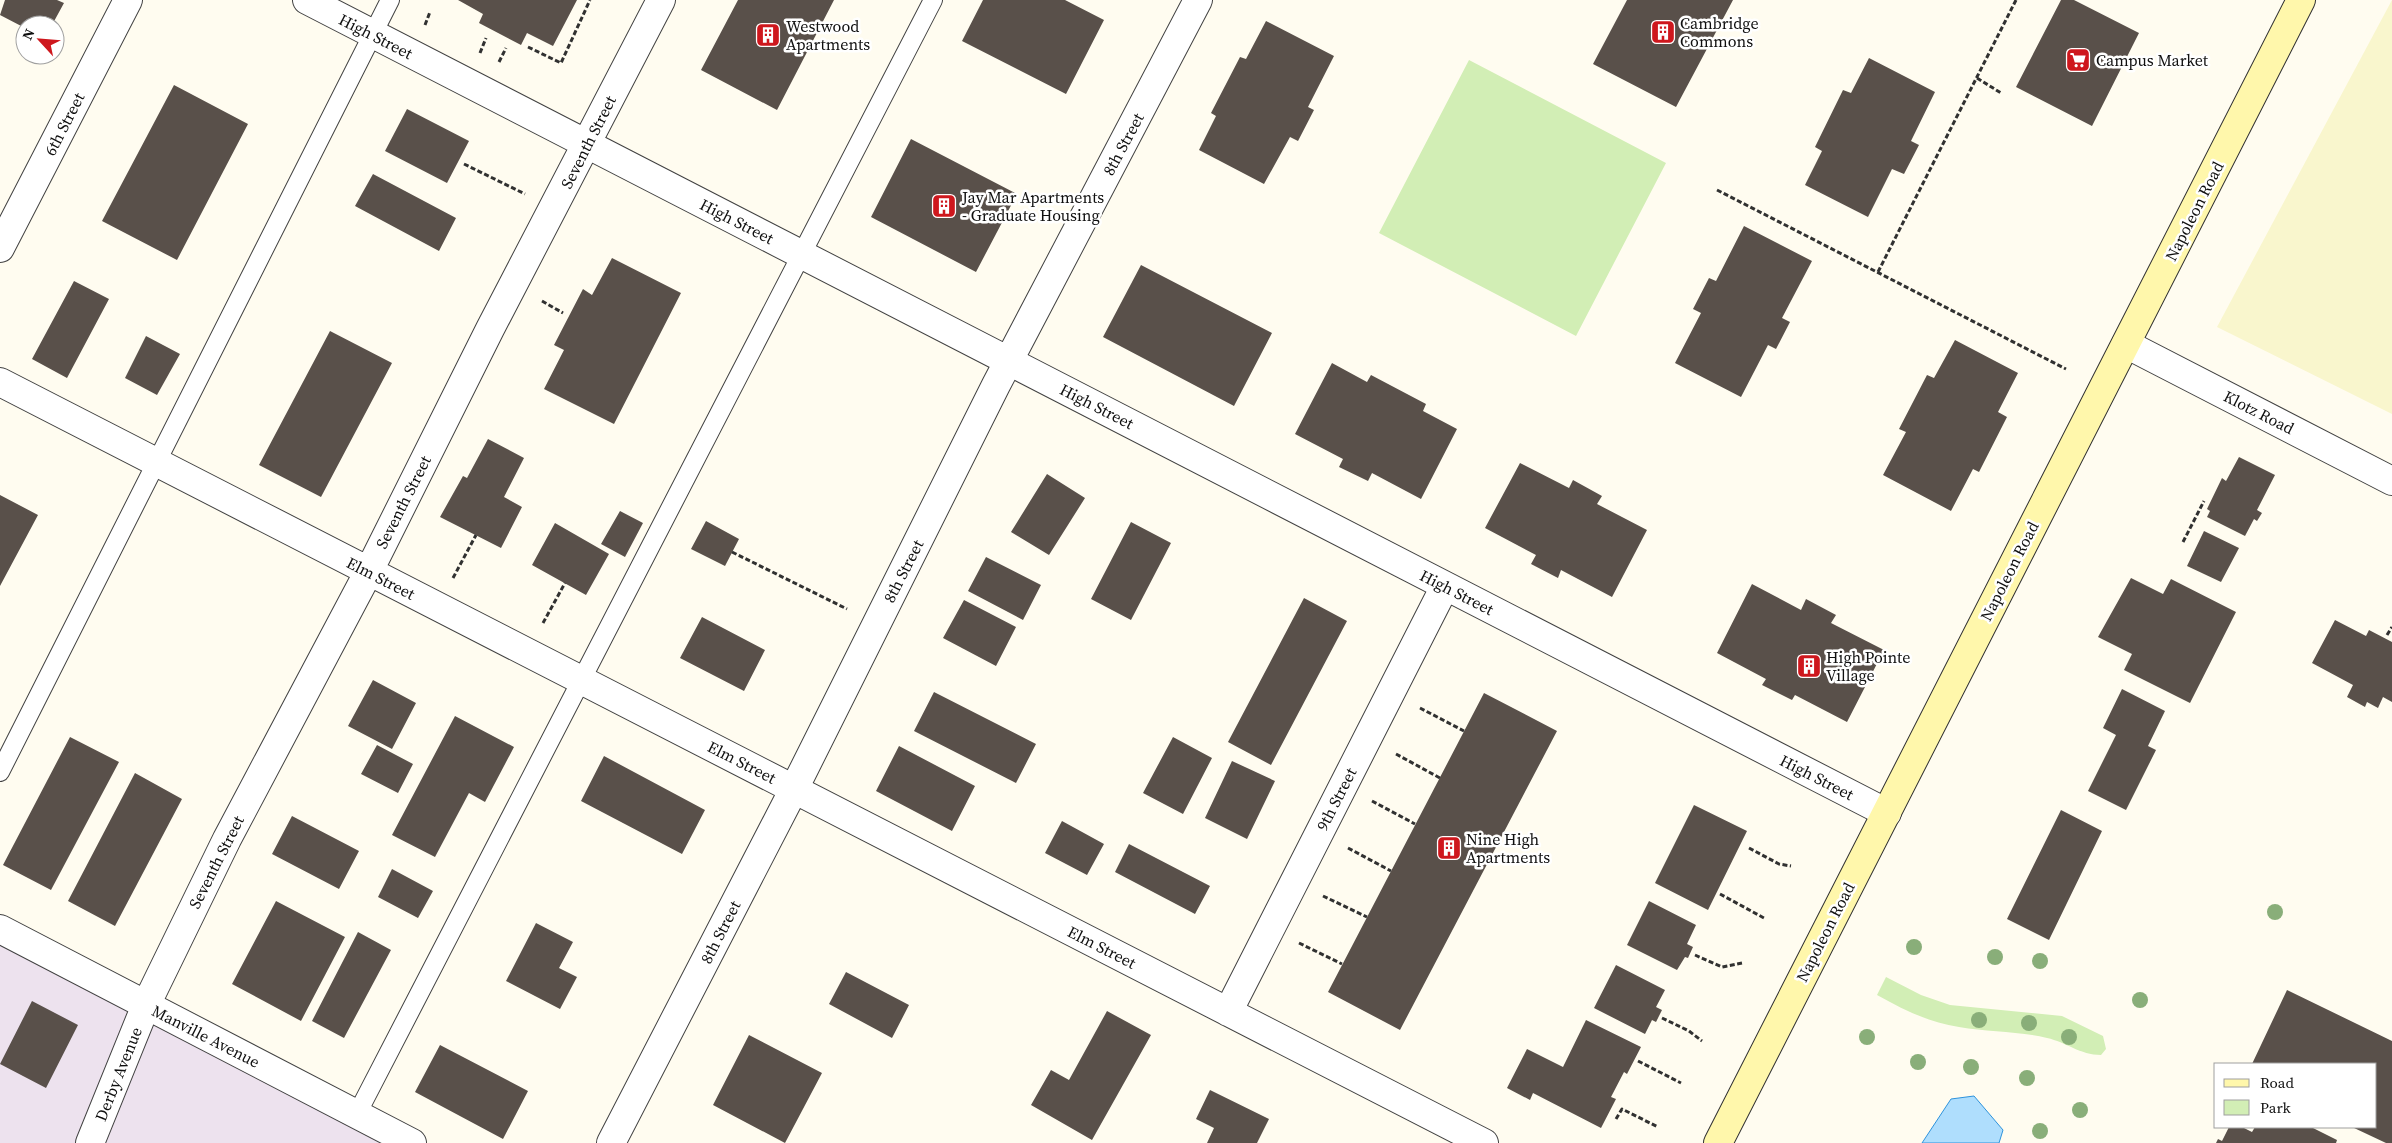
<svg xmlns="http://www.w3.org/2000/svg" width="2392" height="1143" font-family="'Source Serif 4',serif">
  <rect width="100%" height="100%" fill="#fffcf0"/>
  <path fill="#ede2ee" d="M0,929L412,1143H0Z"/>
  <path fill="#f9f6cd" d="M2392,0V414L2217,327Z"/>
  <path fill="#d2eeb5" d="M1469,60L1666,163L1576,336L1379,233Z
    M1886,977L1921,995L1950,1005L2062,1016L2103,1036L2106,1049L2101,1055C2080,1055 2066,1042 2047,1038C2018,1031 1988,1032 1959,1027C1928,1022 1904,1010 1877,995Z"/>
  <path fill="#afdefd" stroke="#2e93dc" d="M1974,1096L2003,1130L1999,1143H1922L1951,1099Z"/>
  <path fill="#59504a" d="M5,0H57L64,3L52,25H25V28L0,15Z
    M458,0H577L553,46L527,33L521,45L479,23L483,14Z
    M738,0H834L777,110L701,70Z
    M983,0H1065L1104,20L1066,94L962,41Z
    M1627,0H1733L1676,107L1593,64Z
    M2061,0H2074L2139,33L2092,126L2016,87Z
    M1266,21L1334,56L1308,107L1314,110L1298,141L1290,137L1264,184L1199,150L1216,116L1211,113L1240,57L1246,59Z
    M1869,58L1935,92L1911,141L1919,145L1904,174L1892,169L1868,217L1805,185L1822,151L1815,147L1843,90L1851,93Z
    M174,85L248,124L177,260L102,221Z
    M407,109L469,141L447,183L385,151Z
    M911,139L1017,194L976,272L871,217Z
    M373,174L456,218L439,251L355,206Z
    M1744,226L1812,261L1782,318L1790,322L1776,349L1768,345L1741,397L1675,363L1701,313L1693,309L1709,278L1716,281Z
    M612,258L681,293L614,424L544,389L564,350L554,345L583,289L592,295Z
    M1141,265L1272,333L1234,406L1103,337Z
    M74,281L109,299L67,378L32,359Z
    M330,331L392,363L321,497L259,465Z
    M146,336L180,354L157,395L125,378Z
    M1955,340L2018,373L1998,412L2007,417L1979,472L1973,469L1951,511L1883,475L1906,432L1899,429L1927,375L1934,378Z
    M1332,363L1367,382L1371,375L1426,404L1423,411L1457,429L1421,499L1372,473L1368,481L1339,467L1343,459L1295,434Z
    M488,439L524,458L504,497L522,507L501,548L440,517L463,476L467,478Z
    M2239,457L2275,475L2257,510L2262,513L2257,521L2254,519L2245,536L2207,517L2210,511L2207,509L2222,478L2226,481Z
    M1520,463L1569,488L1573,480L1602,496L1597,504L1647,530L1612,597L1561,570L1558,578L1531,564L1536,555L1485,528Z
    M1047,474L1085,498L1049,555L1011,532Z
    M0,495L38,515L0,586Z
    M620,511L643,523L625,557L601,544Z
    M706,521L739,539L725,566L691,549Z
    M1131,522L1171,543L1131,620L1091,599Z
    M555,523L609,554L586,595L532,565Z
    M2204,531L2239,548L2221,582L2187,566Z
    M986,557L1041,585L1023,620L968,591Z
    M2131,578L2163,594L2171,579L2236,612L2190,703L2124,670L2132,654L2098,637Z
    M1752,584L1801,610L1806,599L1836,615L1831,623L1884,650L1847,722L1795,695L1792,700L1762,685L1766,679L1717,653Z
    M1304,598L1347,621L1271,765L1228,742Z
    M964,600L1016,627L996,666L943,638Z
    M702,617L765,650L744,691L680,658Z
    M2335,620L2366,636L2369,630L2392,642V702L2383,697L2378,708L2367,702L2365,707L2347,697L2353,685L2312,663Z
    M373,680L416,703L392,749L348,726Z
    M2122,689L2165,711L2148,746L2156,750L2126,810L2088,791L2116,735L2103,728Z
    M934,692L1036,744L1016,783L914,731Z
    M1484,693L1557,731L1400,1030L1328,992Z
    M455,716L514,747L485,802L469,793L435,857L392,835Z
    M70,737L119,762L51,890L3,865Z
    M1173,737L1212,758L1183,814L1143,793Z
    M377,745L413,764L398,793L361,774Z
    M899,746L975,786L952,831L876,791Z
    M604,756L705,810L682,854L581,801Z
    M1232,761L1275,781L1247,839L1205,818Z
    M135,773L182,799L115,926L68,901Z
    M1694,805L1747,831L1708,910L1655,883Z
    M2061,810L2102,831L2049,940L2007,919Z
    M292,816L359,851L339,889L272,854Z
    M1062,821L1104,844L1087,875L1045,853Z
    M1129,844L1210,886L1195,914L1115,872Z
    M392,869L433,891L418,918L378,897Z
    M276,901L345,937L301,1021L232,984Z
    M1649,901L1696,925L1687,944L1693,947L1688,958L1685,957L1677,970L1627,945Z
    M536,923L573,942L559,968L577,977L560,1009L506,981Z
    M358,932L391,950L344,1038L312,1021Z
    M1616,965L1665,990L1656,1007L1662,1010L1656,1022L1652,1020L1645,1034L1594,1008Z
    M846,972L909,1005L892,1038L829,1004Z
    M2287,990L2392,1041V1143H2386L2352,1127H2376V1064H2252Z
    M32,1001L78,1025L46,1088L0,1064Z
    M1107,1011L1151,1035L1092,1140L1031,1105L1051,1070L1069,1080Z
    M1586,1020L1641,1047L1627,1074L1624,1072L1611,1097L1616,1099L1601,1128L1533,1093L1530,1100L1507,1088L1527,1049L1563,1067Z
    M749,1035L822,1073L785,1143L713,1105Z
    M440,1045L528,1091L503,1139L415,1092Z
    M1210,1090L1269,1119L1257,1143H1207L1214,1128L1196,1119Z
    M2229,1127H2242L2252,1132L2255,1127H2311L2337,1140L2336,1143H2216L2218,1139L2222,1141Z"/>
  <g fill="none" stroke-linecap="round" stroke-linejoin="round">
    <defs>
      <path id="service" d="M0,772L390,0
        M357,1114L933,0"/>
      <path id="minor" d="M307,0L1887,813
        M0,248L128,0
        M0,382L1484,1143
        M1228,1012L1445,586
        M90,1143L146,1005L227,839L369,571L490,329L661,0
        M611,1143L794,789L996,385L1198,0"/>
      <path id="tertiary" d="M2126,344L2392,481
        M0,929L412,1143"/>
      <path id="secondary" d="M1718,1143L2301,0"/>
    </defs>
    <use href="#service" stroke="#424242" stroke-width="20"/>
    <use href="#minor" stroke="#424242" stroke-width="30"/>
    <use href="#tertiary" stroke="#424242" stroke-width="30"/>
    <use href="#secondary" stroke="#313131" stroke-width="30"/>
    <path stroke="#313131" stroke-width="3" stroke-dasharray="5 2.5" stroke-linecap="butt" d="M425,25L430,12
      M528,47L561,63L590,0
      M480,53L486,38
      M499,62L506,48
      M1977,78L2001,93
      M464,164L525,194
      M1717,190L2066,369
      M1878,272L2016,0
      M542,301L563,313
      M2183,542L2204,501
      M732,552L847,609
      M453,578L476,535
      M543,623L565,583
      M2387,635L2392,627
      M1420,708L1464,731
      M1396,754L1440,778
      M1372,801L1415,824
      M1348,848L1391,871
      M1749,848L1779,864L1791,866
      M1720,894L1764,918
      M1323,896L1367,917
      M1299,943L1342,964
      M1695,955L1722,967L1742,963
      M1662,1018L1689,1031L1702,1041
      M1638,1061L1681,1083
      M1616,1119L1622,1109L1658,1127"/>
    <use href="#service" stroke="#fff" stroke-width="18"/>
    <use href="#minor" stroke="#fff" stroke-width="28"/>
    <use href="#tertiary" stroke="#fff" stroke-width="28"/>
    <use href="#secondary" stroke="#fff7ab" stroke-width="28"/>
  </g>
  <g fill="#89ae79">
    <circle cx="2275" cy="912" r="8"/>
    <circle cx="1914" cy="947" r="8"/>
    <circle cx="1995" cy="957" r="8"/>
    <circle cx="2040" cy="961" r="8"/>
    <circle cx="2140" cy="1000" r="8"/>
    <circle cx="1979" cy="1020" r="8"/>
    <circle cx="2029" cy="1023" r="8"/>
    <circle cx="1867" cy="1037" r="8"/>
    <circle cx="2069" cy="1037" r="8"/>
    <circle cx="1918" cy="1062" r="8"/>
    <circle cx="1971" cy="1067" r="8"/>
    <circle cx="2027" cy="1078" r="8"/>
    <circle cx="2080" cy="1110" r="8"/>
    <circle cx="2040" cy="1131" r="8"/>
  </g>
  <defs>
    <symbol id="building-square" viewBox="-11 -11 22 22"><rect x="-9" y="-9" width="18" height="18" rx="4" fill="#ce171d" stroke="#fff"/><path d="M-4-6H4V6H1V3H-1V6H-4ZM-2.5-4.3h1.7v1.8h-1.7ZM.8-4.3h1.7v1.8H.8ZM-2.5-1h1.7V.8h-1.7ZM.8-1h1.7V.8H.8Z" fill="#fff"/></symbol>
    <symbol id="supermarket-square" viewBox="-11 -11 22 22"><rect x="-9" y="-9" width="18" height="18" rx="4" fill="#ce171d" stroke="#fff"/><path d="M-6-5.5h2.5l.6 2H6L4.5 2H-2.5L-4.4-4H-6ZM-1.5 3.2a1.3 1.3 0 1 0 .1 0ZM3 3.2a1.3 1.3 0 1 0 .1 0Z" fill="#fff"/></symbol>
  </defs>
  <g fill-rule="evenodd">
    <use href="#building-square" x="1649" y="18" width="28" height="28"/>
    <use href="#building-square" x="754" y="21" width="28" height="28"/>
    <use href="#supermarket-square" x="2064" y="46" width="28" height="28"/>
    <use href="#building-square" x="930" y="192" width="28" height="28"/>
    <use href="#building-square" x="1795" y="652" width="28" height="28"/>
    <use href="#building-square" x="1435" y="834" width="28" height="28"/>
  </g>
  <g text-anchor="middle" stroke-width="5" stroke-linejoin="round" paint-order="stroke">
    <g font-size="16" fill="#0f0f0f" stroke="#fff" text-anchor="start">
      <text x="1680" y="29">Cambridge<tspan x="1680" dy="18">Commons</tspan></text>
      <text x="786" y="32">Westwood<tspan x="786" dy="18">Apartments</tspan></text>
      <text x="2096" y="66">Campus Market</text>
      <text x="962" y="203">Jay Mar Apartments<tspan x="962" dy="18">- Graduate Housing</tspan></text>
      <text x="1826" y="663">High Pointe<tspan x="1826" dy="18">Village</tspan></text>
      <text x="1466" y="845">Nine High<tspan x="1466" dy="18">Apartments</tspan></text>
    </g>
    <g font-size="16" fill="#0f0f0f" stroke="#fff">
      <text transform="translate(376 36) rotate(27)" y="6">High Street</text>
      <text transform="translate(64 124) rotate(-63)" y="6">6th Street</text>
      <text transform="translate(588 142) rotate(-63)" y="6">Seventh Street</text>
      <text transform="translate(1123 144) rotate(-62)" y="6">8th Street</text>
      <text transform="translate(2194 211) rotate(-63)" y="6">Napoleon Road</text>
      <text transform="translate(737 221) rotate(27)" y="6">High Street</text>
      <text transform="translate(1097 406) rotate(27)" y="6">High Street</text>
      <text transform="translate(2259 412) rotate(27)" y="6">Klotz Road</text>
      <text transform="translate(403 502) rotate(-63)" y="6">Seventh Street</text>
      <text transform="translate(903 571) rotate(-63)" y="6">8th Street</text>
      <text transform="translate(2009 571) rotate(-63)" y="6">Napoleon Road</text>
      <text transform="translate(381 578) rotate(27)" y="6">Elm Street</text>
      <text transform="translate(1457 592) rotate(27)" y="6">High Street</text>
      <text transform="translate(742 762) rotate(27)" y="6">Elm Street</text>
      <text transform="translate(1817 777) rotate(27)" y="6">High Street</text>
      <text transform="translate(1336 799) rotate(-63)" y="6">9th Street</text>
      <text transform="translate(216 862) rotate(-63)" y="6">Seventh Street</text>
      <text transform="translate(720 932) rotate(-63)" y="6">8th Street</text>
      <text transform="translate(1825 932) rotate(-63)" y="6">Napoleon Road</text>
      <text transform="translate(1102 947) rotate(27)" y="6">Elm Street</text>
      <text transform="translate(206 1036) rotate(27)" y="6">Manville Avenue</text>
      <text transform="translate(118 1074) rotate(-68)" y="6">Derby Avenue</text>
    </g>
  </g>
  <rect x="2214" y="1063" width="162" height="65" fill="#ffffff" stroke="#9f9f9f"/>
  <rect x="2224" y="1079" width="25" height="8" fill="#fff7ab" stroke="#9f9f9f"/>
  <text x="2260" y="1088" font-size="15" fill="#0f0f0f">Road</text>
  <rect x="2224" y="1100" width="25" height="15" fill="#d2eeb5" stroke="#9f9f9f"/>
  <text x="2260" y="1113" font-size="15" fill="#0f0f0f">Park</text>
  <g transform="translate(40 40) rotate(296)"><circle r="24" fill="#ffffff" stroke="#9f9f9f"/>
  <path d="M0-4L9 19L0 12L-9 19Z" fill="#ce171d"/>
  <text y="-8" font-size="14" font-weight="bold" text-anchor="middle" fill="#0f0f0f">N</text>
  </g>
</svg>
